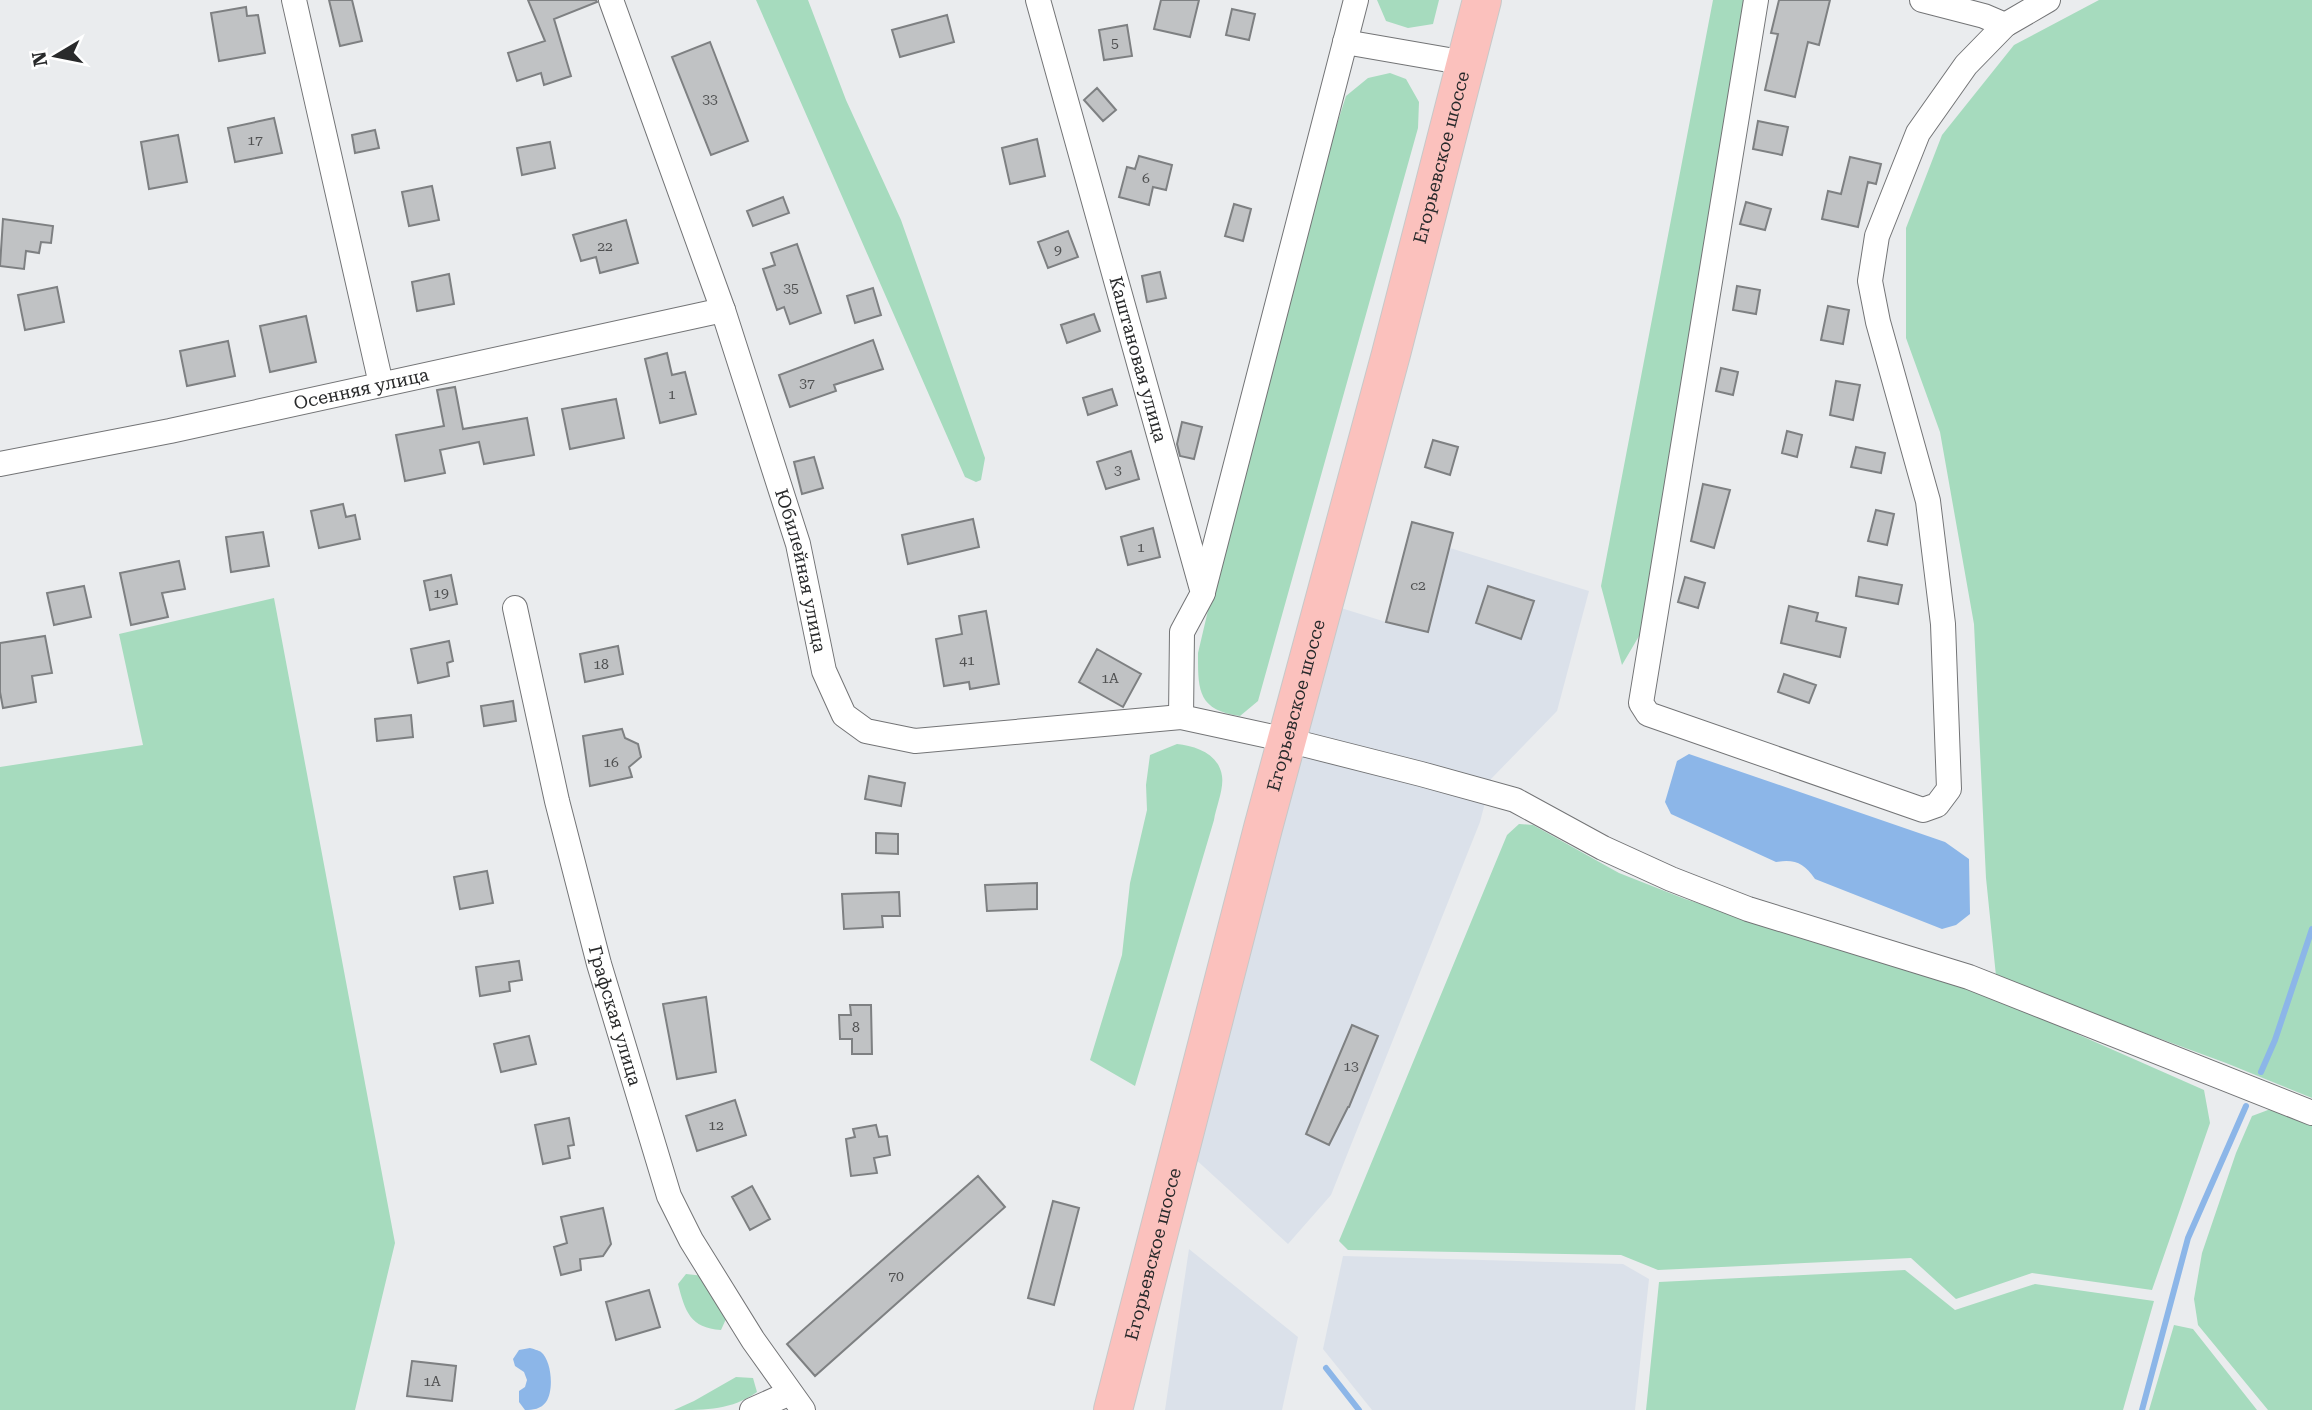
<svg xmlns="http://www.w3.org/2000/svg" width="2312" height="1410" font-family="'Roboto Serif',serif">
  <rect width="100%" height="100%" fill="#eaecee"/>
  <path fill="#dbe1ea" d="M1412,522L1453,533L1450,548L1589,591L1557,711L1491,779L1480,822L1331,1195L1288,1244L1192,1156L1341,608L1386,622Z
    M1189,1249L1298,1337L1282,1410H1165Z
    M1343,1256L1623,1264L1649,1279L1635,1410H1372L1323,1349Z"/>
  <path fill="#a6dbbe" d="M756,0H808L846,100L901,220L985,458L981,480L976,482L965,477Z
    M1377,0H1439L1433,24L1408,28L1386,21Z
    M1713,0H1748L1642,631L1622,665L1601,586Z
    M2099,0H2312V1098L2226,1063L2017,986L1996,976L1986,878L1974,624L1940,432L1906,338V228L1942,135L2014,45Z
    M1390,73L1406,79L1419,102L1418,128L1258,701L1240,716C1197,710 1198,689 1198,653L1281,300L1346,96L1368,78Z
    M274,598L395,1243L355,1410H0V767L143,745L119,634Z
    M1177,744C1196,746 1219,754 1222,776C1224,789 1216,807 1214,820L1135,1086L1090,1060L1122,955L1130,883L1147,810L1146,785L1150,755Z
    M1519,824L1533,825L1619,873L1685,899L1929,975L2009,1004L2204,1090L2210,1123L2152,1290L2032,1273L1956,1299L1911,1258L1658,1270L1621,1255L1348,1250L1339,1241L1507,835Z
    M2268,1110L2285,1111L2312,1123V1410H2268L2198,1325L2194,1299L2202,1253L2236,1153L2252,1116Z
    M1905,1270L1955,1310L2035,1284L2154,1301L2123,1410H1646L1659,1282Z
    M686,1274L704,1276L726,1319L721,1330C690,1328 685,1311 678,1284Z
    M2174,1325L2193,1329L2257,1410H2149Z
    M736,1377L753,1378L757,1392C731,1410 708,1410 674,1410L694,1401Z"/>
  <path fill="#8cb6e8" d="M1689,754L1945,842L1969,859L1970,914L1956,925L1942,929L1815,879C1804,863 1795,859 1776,862L1671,814L1665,802L1677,761Z
    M530,1348C531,1348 540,1351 541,1352C552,1361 554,1391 546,1402C541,1409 533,1410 525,1410L519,1402V1391L525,1387L527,1380L524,1372L515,1366L513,1359L519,1350Z"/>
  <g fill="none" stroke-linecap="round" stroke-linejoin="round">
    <path stroke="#8cb6e8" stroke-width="6" d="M2261,1072L2275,1040L2312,929
      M1326,1368L1359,1410
      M2142,1410L2188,1238L2246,1106"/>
  </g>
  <path fill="#c0c2c4" stroke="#7e8082" stroke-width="2" d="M329,0H352L362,41L340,46Z
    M528,0H596L597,2L554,19L571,76L544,85L541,73L517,81L508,53L545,41Z
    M1161,0H1199L1190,37L1154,29Z
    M1779,0H1830L1819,45L1808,42L1795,97L1765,90L1778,34L1771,33Z
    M246,7L247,16L258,15L265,53L219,61L211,13Z
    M1232,9L1255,14L1249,40L1226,35Z
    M947,15L954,42L900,57L892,30Z
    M1127,25L1132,56L1104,60L1099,30Z
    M710,42L748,141L711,155L672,57Z
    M1097,88L1116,110L1103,121L1084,100Z
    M274,118L282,153L235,162L228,128Z
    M1758,121L1788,127L1782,155L1753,149Z
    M375,130L379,148L355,153L352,135Z
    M178,135L187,182L149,189L141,142Z
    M1037,139L1045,176L1010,184L1002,148Z
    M550,142L555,168L522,175L517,148Z
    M1139,156L1172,165L1166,190L1153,187L1149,205L1119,197L1127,167L1135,169Z
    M1850,157L1881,164L1876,184L1868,182L1858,227L1822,219L1828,191L1841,194Z
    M432,186L439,220L409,226L402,192Z
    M783,197L789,213L753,226L747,211Z
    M1746,202L1771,209L1765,230L1740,224Z
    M1234,204L1251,209L1243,241L1225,236Z
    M3,219L53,226L51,243L41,242L39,253L26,251L24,269L0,266Z
    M626,220L638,263L600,273L596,257L581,261L573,235Z
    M1068,231L1078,257L1048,268L1038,242Z
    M797,244L821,313L790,324L784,307L777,310L763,269L775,265L771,253Z
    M1160,272L1166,298L1147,302L1142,276Z
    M449,274L454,304L417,311L412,282Z
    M1737,286L1760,290L1756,314L1733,310Z
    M57,287L64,322L25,330L18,295Z
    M873,288L881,315L855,323L847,296Z
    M1828,306L1849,310L1843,344L1821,340Z
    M1094,314L1100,331L1067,343L1061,325Z
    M306,316L316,362L270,372L260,326Z
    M873,340L883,369L834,385L836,391L790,407L779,375Z
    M228,341L235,376L187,386L180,351Z
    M667,353L672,375L685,372L696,414L660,423L645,359Z
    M1721,368L1738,372L1733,395L1716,391Z
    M1836,381L1860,385L1853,420L1830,415Z
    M455,387L463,429L527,418L534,455L484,464L479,442L440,450L445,473L405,481L396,435L444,426L437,390Z
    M1112,389L1117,405L1088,415L1083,398Z
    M616,399L624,438L570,449L562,409Z
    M1182,422L1202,427L1194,459L1180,456L1177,444Z
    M1787,431L1802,435L1797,457L1782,453Z
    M1433,440L1458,447L1450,475L1425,467Z
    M1856,447L1885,453L1881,473L1851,467Z
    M1131,451L1139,479L1106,489L1097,462Z
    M814,457L823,488L802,494L794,462Z
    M1703,484L1730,490L1714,548L1691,541Z
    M343,504L346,517L355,515L360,539L319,548L311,511Z
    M1876,510L1894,514L1887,545L1868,541Z
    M973,519L979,547L908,564L902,535Z
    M1412,522L1453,533L1428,632L1386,622Z
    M1153,528L1160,557L1128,565L1121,537Z
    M263,532L269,566L231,572L226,537Z
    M179,561L185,589L162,593L168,617L131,625L120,573Z
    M451,575L457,604L430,610L424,581Z
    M1685,577L1705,583L1698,608L1678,602Z
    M1859,577L1902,585L1898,604L1856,596Z
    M84,586L91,617L54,625L47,593Z
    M1488,586L1534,601L1521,639L1476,623Z
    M1789,606L1818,613L1816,621L1846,628L1840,657L1781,643Z
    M986,611L999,684L970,689L969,682L944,686L936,639L962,634L959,616Z
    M45,636L52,673L32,676L36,702L3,708L0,692V643Z
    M449,641L453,661L447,663L449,676L418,683L411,649Z
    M618,646L623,674L585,682L580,654Z
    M1097,649L1141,674L1123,707L1079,682Z
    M1784,674L1816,685L1809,703L1778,692Z
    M513,701L516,721L484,726L481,706Z
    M411,715L413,737L377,741L375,719Z
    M622,729L625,738L638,744L641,757L629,767L632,777L590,786L583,736Z
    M869,776L905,783L901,806L865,799Z
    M876,833L898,834V854L876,853Z
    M487,871L493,903L460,909L454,877Z
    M1037,883V909L987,911L985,885Z
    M899,892L900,916H882L883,927L844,929L842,894Z
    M519,961L522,980L509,982L510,991L480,996L476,967Z
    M706,997L716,1072L677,1079L663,1004Z
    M850,1005H871L872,1054H852V1039H840L839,1015H851Z
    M1352,1025L1378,1036L1349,1107H1348L1329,1145L1306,1134Z
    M529,1036L536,1064L501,1072L494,1044Z
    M735,1100L746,1135L697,1151L686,1116Z
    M569,1118L574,1145L568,1146L570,1158L543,1164L535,1125Z
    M876,1125L879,1137L887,1136L890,1155L874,1158L877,1173L851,1176L846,1139L855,1137L853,1129Z
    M978,1176L1005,1207L815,1376L787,1344Z
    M752,1186L770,1219L750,1230L732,1197Z
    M1053,1201L1079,1208L1054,1305L1028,1298Z
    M603,1208L611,1244L603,1256L580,1259L581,1270L561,1275L554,1247L567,1243L561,1217Z
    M649,1290L660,1327L616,1340L606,1302Z
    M412,1361L456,1366L452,1401L407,1396Z"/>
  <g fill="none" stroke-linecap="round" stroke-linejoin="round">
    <defs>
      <g id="street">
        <path d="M294,0L381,384"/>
        <path id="s1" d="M611,0L723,310L798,544L824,671L844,715L866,731L915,741L1181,717L1287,740L1421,774L1515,800L1603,848L1671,879L1748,909L1969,977L2312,1113"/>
        <path id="s2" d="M1038,0L1203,593L1182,632L1181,717"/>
        <path d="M1756,0L1641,703L1648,714L1923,810L1937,805L1949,789L1943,624L1928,501L1878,322L1870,281L1877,236L1918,133L1966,65L2005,25L2048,0"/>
        <path d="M1922,0L1984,16L2005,25"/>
        <path d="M1345,42L1466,63"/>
        <path id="s3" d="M0,464L170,431L723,310"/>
        <path d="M1203,592L1356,0"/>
        <path id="s4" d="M515,608L557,801L599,964L669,1196L691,1240L753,1340L803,1410"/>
        <path d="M752,1410L790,1393"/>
      </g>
      <g id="primary">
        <path id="s5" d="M1113,1410L1263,828L1391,354L1482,0"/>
      </g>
    </defs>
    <use href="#street" stroke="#737476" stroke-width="26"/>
    <use href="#primary" stroke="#c7c8c8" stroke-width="40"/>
    <use href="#street" stroke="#fff" stroke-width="24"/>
    <use href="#primary" stroke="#fbc1bd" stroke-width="38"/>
  </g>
  <g text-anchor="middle" stroke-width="6" stroke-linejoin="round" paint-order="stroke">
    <g font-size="14" fill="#4f5051">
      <text x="1115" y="48">5</text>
      <text x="710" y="104">33</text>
      <text x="255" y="145">17</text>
      <text x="1146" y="183">6</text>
      <text x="605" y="251">22</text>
      <text x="1058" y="255">9</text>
      <text x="791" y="293">35</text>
      <text x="807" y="388">37</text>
      <text x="672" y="399">1</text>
      <text x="1118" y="475">3</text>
      <text x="1141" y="552">1</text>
      <text x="1418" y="590">с2</text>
      <text x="441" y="598">19</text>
      <text x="967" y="665">41</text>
      <text x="601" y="669">18</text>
      <text x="1110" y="683">1А</text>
      <text x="611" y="767">16</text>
      <text x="856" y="1032">8</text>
      <text x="1351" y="1071">13</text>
      <text x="716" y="1130">12</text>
      <text x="896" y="1281">70</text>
      <text x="432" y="1386">1А</text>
    </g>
    <g font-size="18" fill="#292a2b" stroke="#fff">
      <text dy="6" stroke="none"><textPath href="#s5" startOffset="1295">Егорьевское шоссе</textPath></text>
      <text dy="6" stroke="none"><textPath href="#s2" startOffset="373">Каштановая улица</textPath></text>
      <text dy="6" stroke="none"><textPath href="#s3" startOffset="369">Осенняя улица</textPath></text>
      <text dy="6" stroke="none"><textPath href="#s1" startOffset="602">Юбилейная улица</textPath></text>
      <text dy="6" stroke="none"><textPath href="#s5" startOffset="728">Егорьевское шоссе</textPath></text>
      <text dy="6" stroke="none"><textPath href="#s4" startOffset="420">Графская улица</textPath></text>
      <text dy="6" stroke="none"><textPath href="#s5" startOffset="161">Егорьевское шоссе</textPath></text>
    </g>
  </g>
  <g transform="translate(56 56) rotate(260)" stroke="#ffffff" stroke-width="5" paint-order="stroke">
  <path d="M0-5L12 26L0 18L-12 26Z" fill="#292a2b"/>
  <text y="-10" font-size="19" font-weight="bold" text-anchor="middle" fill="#292a2b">N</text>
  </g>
</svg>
